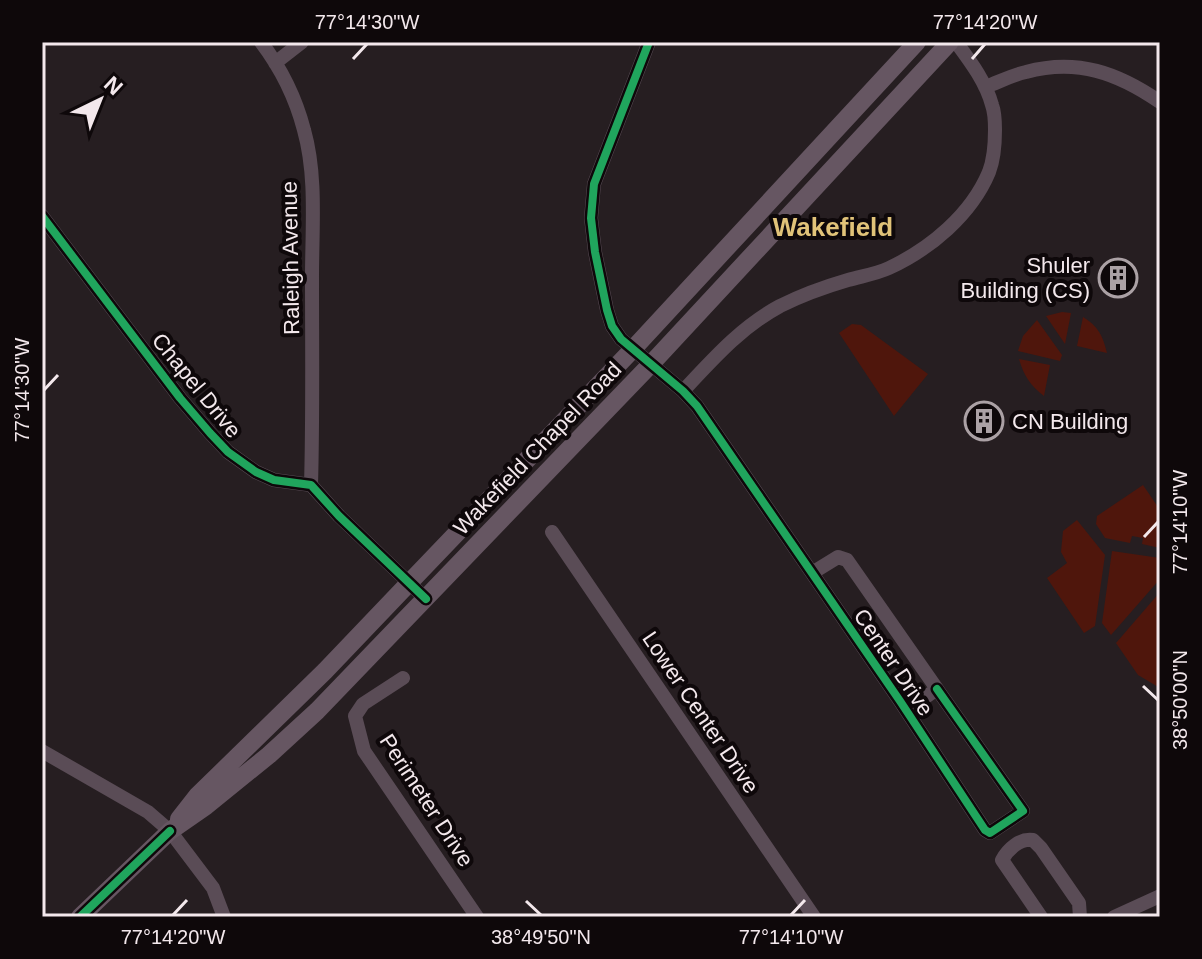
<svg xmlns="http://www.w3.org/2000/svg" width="1202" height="959" font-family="Arial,sans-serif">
  <rect width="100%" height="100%" fill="#261e21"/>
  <path fill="#4f160c" d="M1062,312L1071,313L1065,344L1046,316Z
    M1083,317C1098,326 1103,336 1107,353L1077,346Z
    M1037,320L1062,355L1060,361L1018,351L1023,336Z
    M852,324L861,325L928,374L894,416L839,333Z
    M1019,359L1050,365L1044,396C1030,385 1024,376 1019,359Z
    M1143,485L1160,510V548L1142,544L1143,538L1132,536L1130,543L1105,538L1096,524L1097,516Z
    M1077,520L1105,555L1095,626L1084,633L1047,578L1067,563L1061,552L1063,531Z
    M1112,551L1160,558V579L1111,635L1102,623Z
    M1160,592V688L1138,675L1116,643Z"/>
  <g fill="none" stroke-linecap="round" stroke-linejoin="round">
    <path stroke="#5a4c56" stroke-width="14" d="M261,42C280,67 296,99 304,130C317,176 312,228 312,277C312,346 313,416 311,485
      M649,42L594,184L591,218L595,252L607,310L612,326L621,339L683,391L697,406L900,701L985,830L990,833L1023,811L937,689
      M275,63L302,42
      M985,87C999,82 1012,75 1026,72C1077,58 1118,73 1160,102
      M42,216L180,398L210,433L228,452L256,472L274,480L311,485L339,516L426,599
      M683,391C713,359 741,327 780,306C802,295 824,287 848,280C862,276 876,274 889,268C930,249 971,215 989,172C994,159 995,144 995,130C995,122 995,113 992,105C986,82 970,61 956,42
      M552,532L814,917
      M812,573L838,557L847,560L937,689L914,705L900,701
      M403,678L363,704L355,716L364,751L477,917
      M42,751L148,812L170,831L213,888L224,917
      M1041,917L1002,860C1008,849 1020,838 1033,840L1041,848L1079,903L1080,917
      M1114,917L1160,896"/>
    <path stroke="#665662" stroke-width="18" d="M179,819L197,796L325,671L409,583L633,349L917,42
      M80,917L170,831L206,806L269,755L317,711L652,363L950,42"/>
    <defs>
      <path id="cycleway" d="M649,42L594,184L591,218L595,252L607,310L612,326L621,339L683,391L697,406L900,701L985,830L990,833L1023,811L937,689
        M42,216L180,398L210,433L228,452L256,472L274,480L311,485L339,516L426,599
        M80,917L170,831"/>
    </defs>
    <use href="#cycleway" stroke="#0e080a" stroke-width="13"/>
    <use href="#cycleway" stroke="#20a55d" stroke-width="8"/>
  </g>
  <path fill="none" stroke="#f3e8ec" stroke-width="3" d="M353,59L367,44M972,59L985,44M44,390L58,375M1144,537L1158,522M1143,686L1158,700M526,901L541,915M173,915L187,900M791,915L805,900"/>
  <defs>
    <symbol id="building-ring" viewBox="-11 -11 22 22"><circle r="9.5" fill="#0e080a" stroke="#aba1a5" stroke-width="1.5"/><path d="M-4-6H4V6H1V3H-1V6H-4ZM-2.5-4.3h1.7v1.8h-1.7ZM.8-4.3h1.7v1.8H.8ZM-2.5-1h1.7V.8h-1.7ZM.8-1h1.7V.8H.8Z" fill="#aba1a5"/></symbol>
  </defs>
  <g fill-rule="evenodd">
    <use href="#building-ring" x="1096" y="256" width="44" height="44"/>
    <use href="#building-ring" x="962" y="399" width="44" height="44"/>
  </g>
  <g text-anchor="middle" stroke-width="8" stroke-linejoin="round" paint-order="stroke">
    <g font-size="22" fill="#f3e8ec" stroke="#0e080a">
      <text transform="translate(290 258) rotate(-91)" y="8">Raleigh Avenue</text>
      <text transform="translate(197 385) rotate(51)" y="8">Chapel Drive</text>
      <text transform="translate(537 448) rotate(-46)" y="8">Wakefield Chapel Road</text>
      <text transform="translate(894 662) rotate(56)" y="8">Center Drive</text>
      <text transform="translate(701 712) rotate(56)" y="8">Lower Center Drive</text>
      <text transform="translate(427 800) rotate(57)" y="8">Perimeter Drive</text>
    </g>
    <g font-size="22" fill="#f3e8ec" stroke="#0e080a" text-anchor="end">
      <text x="1090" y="273">Shuler<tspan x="1090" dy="25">Building (CS)</tspan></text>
      <text x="1012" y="429" text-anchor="start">CN Building</text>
    </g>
    <g font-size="26" font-weight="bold" fill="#e1c379" stroke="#0e080a">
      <text x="833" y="236">Wakefield</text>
    </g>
  </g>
  <rect width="1202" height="959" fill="none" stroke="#0e080a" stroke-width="88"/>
  <g transform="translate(100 100) rotate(43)" stroke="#0e080a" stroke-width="6" paint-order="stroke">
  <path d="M0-6L14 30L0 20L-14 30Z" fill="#f3e8ec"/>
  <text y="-12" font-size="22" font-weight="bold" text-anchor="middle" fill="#f3e8ec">N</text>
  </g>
  <rect x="44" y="44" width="1114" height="871" fill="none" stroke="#f3e8ec" stroke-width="3"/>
  <g font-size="20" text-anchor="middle" fill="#f3e8ec">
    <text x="367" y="29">77°14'30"W</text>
    <text x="985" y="29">77°14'20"W</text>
    <text transform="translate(22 390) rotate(-90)" y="7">77°14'30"W</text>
    <text transform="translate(1180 522) rotate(-90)" y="7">77°14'10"W</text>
    <text transform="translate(1180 700) rotate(-90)" y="7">38°50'00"N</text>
    <text x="173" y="944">77°14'20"W</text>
    <text x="541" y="944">38°49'50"N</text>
    <text x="791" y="944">77°14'10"W</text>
  </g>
</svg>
